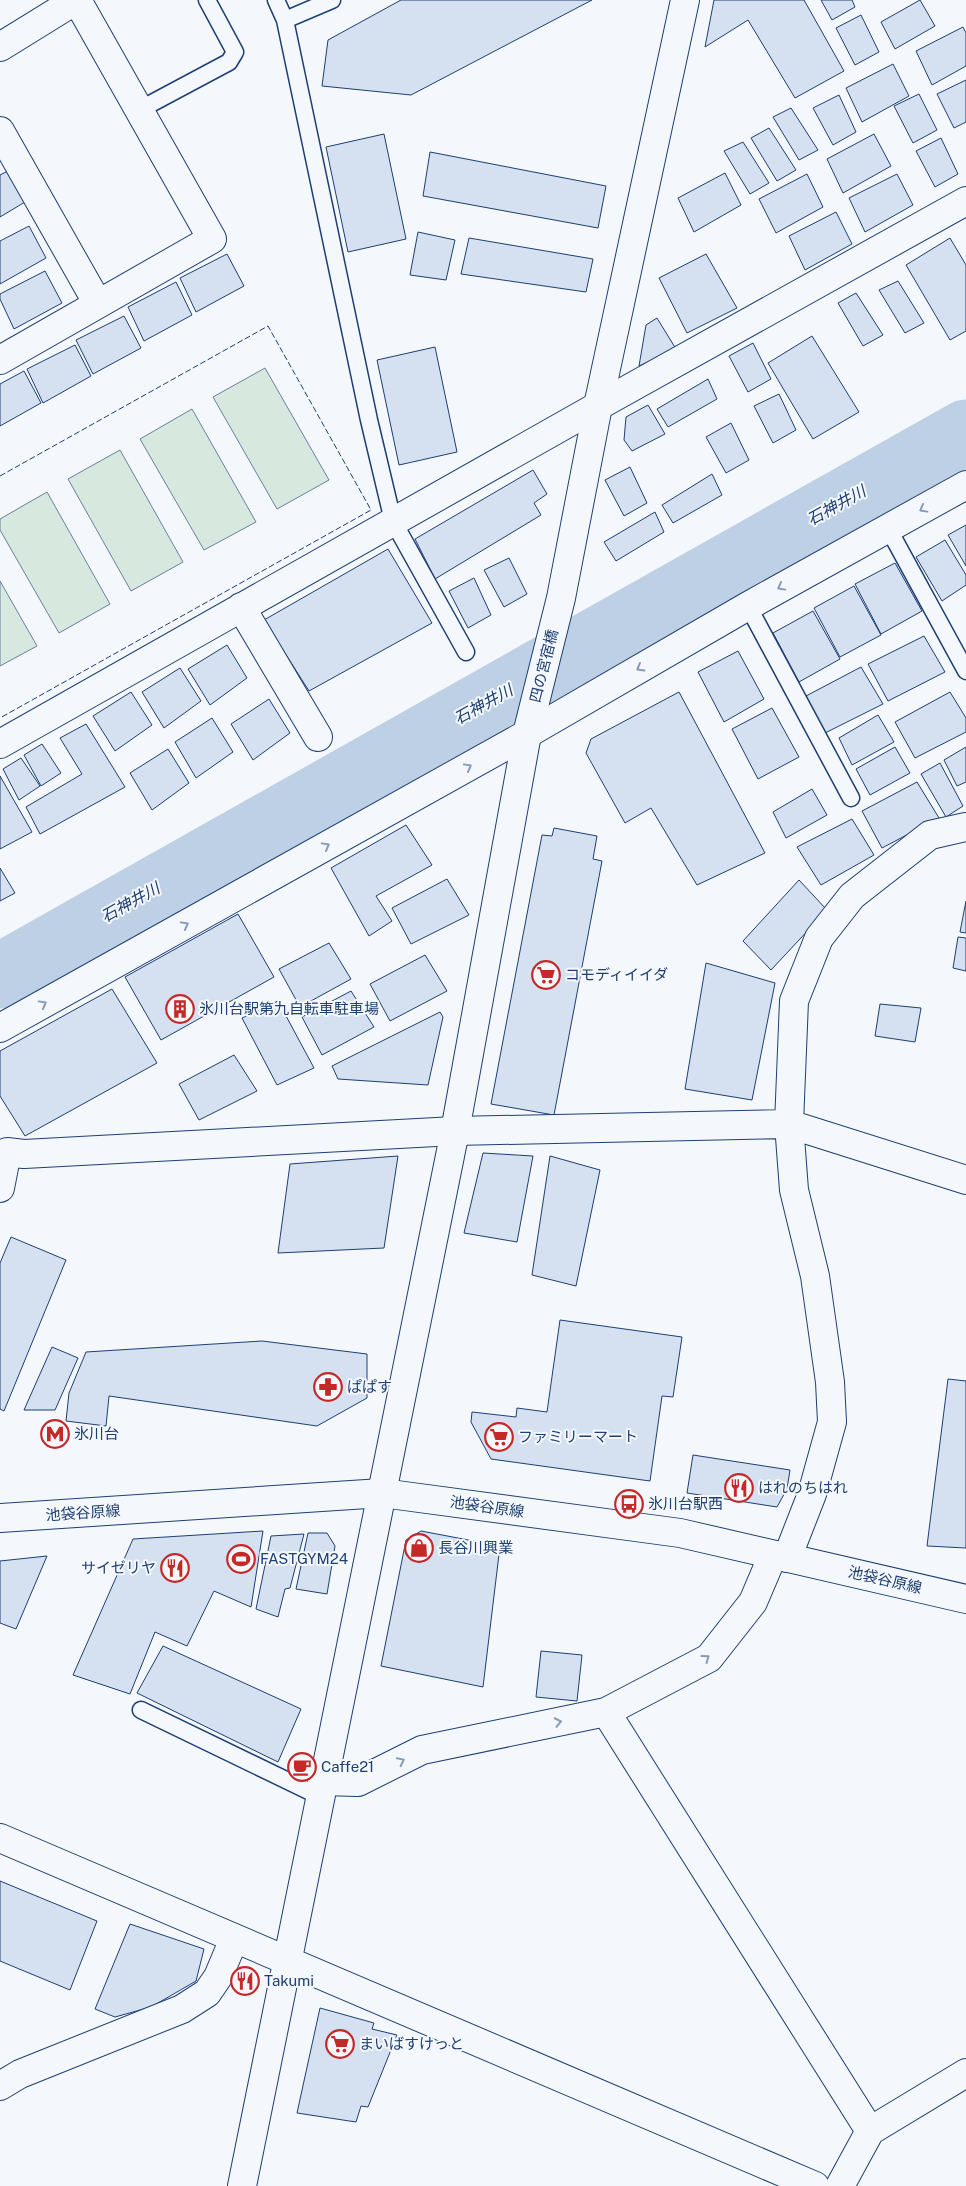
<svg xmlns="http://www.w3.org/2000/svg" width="966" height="2186" font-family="'Public Sans','Noto Sans JP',sans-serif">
  <rect width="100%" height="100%" fill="#f4f7fb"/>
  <path fill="#d7e8df" stroke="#687fa3" d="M265,368L329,480L277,509L213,397Z
    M192,409L256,522L204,550L140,439Z
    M120,450L183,562L131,591L68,479Z
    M47,492L110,604L59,633L0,530V519Z
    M0,581L37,646L0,666Z"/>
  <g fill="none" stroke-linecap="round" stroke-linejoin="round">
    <path stroke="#bed0e5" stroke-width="65" d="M0,976L966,432"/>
  </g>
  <path fill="#d5e0f0" stroke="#1d3f73" d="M401,0H592L411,95L322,86L328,40Z
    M714,0H804L844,71L795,98L748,20L705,47Z
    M821,0H852L855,7L832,20Z
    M920,0L935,26L895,49L881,22Z
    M861,15L879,52L855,65L836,28Z
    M963,27L966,33V66L932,85L916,51Z
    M893,64L909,96L862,122L846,88Z
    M966,80V122L954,128L937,94Z
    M919,94L937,130L913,143L894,106Z
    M839,95L856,132L833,145L813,108Z
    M791,108L818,150L799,160L773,117Z
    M769,128L796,170L777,181L751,138Z
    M384,134L406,239L348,252L326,147Z
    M874,134L891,166L843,193L827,159Z
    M941,138L958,174L935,187L916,151Z
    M743,142L769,183L750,194L724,151Z
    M430,152L606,186L598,228L423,196Z
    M8,171L25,202L0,217V175Z
    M725,173L741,205L694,232L678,198Z
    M807,174L823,207L776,233L759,199Z
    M897,174L913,205L865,232L849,198Z
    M836,212L852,244L805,270L789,236Z
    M29,226L46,258L0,284V241Z
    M418,232L455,240L446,280L410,275Z
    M469,238L593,259L586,292L461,274Z
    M950,238L966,265V331L950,340L906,265Z
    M227,254L244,286L196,312L180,278Z
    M706,254L737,308L687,333L659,278Z
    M45,271L62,303L14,329L0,299V294Z
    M898,281L924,323L905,333L879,290Z
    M176,282L192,315L144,341L128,307Z
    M856,293L883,335L863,346L838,303Z
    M124,316L141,348L93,374L76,340Z
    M657,318L676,349L639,366L646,325Z
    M812,336L859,412L813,439L768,363Z
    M753,343L771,379L748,392L729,356Z
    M75,345L91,376L43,403L27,369Z
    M435,347L457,452L399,465L377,360Z
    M24,371L41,403L0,426V384Z
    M708,379L717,399L668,427L657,409Z
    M779,394L796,430L773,443L754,406Z
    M648,405L665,434L632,451L624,440L626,417Z
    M731,423L749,460L726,473L706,437Z
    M630,467L647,503L624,516L605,480Z
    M533,470L547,494L534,503L541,515L435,579L415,539Z
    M712,474L722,495L673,523L662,505Z
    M655,512L664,532L616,561L604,542Z
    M966,525V566L948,535Z
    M945,540L966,575V585L942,601L916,557Z
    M388,549L432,623L309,691L264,620Z
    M509,558L527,594L504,607L484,570Z
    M895,563L922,611L881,634L855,584Z
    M474,578L491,615L468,628L449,591Z
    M854,586L881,635L840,657L814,608Z
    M813,611L840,659L799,682L773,633Z
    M924,636L945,672L888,701L868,664Z
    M227,645L247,678L210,705L188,669Z
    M738,651L764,699L724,722L698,672Z
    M861,667L883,704L825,733L806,696Z
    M180,668L201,701L164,728L142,692Z
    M131,692L152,725L115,751L93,716Z
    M679,692L765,853L697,885L651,808L625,823L586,753L591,739Z
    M950,692L966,718V732L915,758L895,722Z
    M269,699L290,733L253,760L231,724Z
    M772,708L799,757L758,779L732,729Z
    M878,715L894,742L852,765L839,738Z
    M212,718L233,752L196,778L175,742Z
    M86,724L125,787L40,834L26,807L82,774L60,738Z
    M42,744L61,773L41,786L24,755Z
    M895,747L910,773L870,795L856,769Z
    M966,747V782L957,786L944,760Z
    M168,749L189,783L152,810L130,773Z
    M21,758L40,786L19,800L3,769Z
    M940,763L963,806L946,817L921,774Z
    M0,776L32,832L0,849Z
    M917,782L939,818L882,848L862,811Z
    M812,789L827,815L786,838L773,812Z
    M852,819L874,855L821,885L797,847Z
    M406,825L432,865L376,896L392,921L369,936L331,868Z
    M554,828L597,836L593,859L602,861L554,1115L491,1104L542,835L552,836Z
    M0,868L15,893L0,901Z
    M447,879L469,915L411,944L392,908Z
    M799,880L827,910L771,970L743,941Z
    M966,901V933L960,932Z
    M238,914L274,977L161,1040L125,977Z
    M958,937L966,938V971L953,968Z
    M329,943L351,979L300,1007L279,969Z
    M425,955L447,991L390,1021L370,984Z
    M706,963L775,983L752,1100L685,1089Z
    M112,989L157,1063L25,1136L0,1096V1051Z
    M351,991L374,1027L322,1055L302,1017Z
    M278,1001L314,1068L277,1085L242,1018Z
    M880,1004L921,1008L915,1042L875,1036Z
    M440,1012L443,1017L428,1085L338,1079L332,1066Z
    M234,1055L257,1091L199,1120L179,1084Z
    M483,1153L533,1156L517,1242L464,1233Z
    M398,1156L384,1248L278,1253L290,1164Z
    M550,1156L600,1170L576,1286L532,1275Z
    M11,1237L66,1260L4,1411L0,1409V1263Z
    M560,1320L682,1337L673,1397L662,1396L650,1481L491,1459L471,1422L472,1412L516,1417L517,1408L547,1412Z
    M262,1341L367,1354V1398L317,1426L109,1396L106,1426L66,1421L69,1393L86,1352Z
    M52,1347L78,1358L55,1410H24Z
    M948,1379L966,1381V1548L927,1546Z
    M693,1455L790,1470L787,1489L777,1507L687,1493Z
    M263,1531L251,1607L214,1591L187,1646L155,1632L130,1694L73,1675L133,1539Z
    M421,1531L500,1546L483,1687L381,1666L406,1540Z
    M308,1533H327L335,1546L327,1594L296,1589Z
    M304,1534L290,1588L285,1589L278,1617L256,1609L271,1536Z
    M47,1556L16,1629L0,1623V1561Z
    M163,1646L301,1709L278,1762L137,1693Z
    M541,1651L582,1655L577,1701L536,1697Z
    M0,1881L97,1921L70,1990L0,1961Z
    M130,1924L204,1949L196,1981L151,2007L115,2017L95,2009Z
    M320,2008L374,2023L372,2029L397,2035L368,2107L361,2106L356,2122L297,2113Z"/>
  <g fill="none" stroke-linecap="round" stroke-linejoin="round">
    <defs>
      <path id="service" d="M276,0L285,20L369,420L393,521L466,652
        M285,20L332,0
        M139,110L229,62L235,52L207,0
        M888,528L966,671
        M748,606L851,798
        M141,1710L319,1796"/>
      <path id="minor" d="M0,47L76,0
        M0,131L98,304
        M0,360L212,239L77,0
        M241,607L318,737
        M0,744L598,406L966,201
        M0,1028L527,734L748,606L966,485
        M0,1188L7,1152L24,1154L455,1131L789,1124L966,1180
        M787,1558L812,1494L832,1422L830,1382L815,1276L794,1190L789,1124L794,1001L819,938L852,896L930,835L966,827
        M606,1712L870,2131
        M322,1781L358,1782L422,1750L606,1712L709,1658L753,1602L773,1555
        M0,2086L20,2074L182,2009L207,1993L218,1977L234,1939
        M840,2186L870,2131L966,2073"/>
      <path id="tertiary" d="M0,1838L815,2186
        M242,2186L455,1131L527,734L561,598L598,406L685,0"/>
      <path id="secondary" d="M0,1518L382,1493L680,1533L966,1599"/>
    </defs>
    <use href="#service" stroke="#1d3f73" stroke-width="19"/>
    <use href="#minor" stroke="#1d3f73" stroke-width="30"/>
    <use href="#tertiary" stroke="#1d3f73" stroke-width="30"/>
    <use href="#secondary" stroke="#1d3f73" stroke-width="30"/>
    <use href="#service" stroke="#f4f7fb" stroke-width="16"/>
    <use href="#minor" stroke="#f4f7fb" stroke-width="28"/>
    <use href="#tertiary" stroke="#f4f7fb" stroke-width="28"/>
    <use href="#secondary" stroke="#f4f7fb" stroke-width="28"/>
    <path stroke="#1d3f73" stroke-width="1" stroke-dasharray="6 2.5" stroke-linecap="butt" d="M0,476L268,326L371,510L0,718"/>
  </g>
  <defs><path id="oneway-chevron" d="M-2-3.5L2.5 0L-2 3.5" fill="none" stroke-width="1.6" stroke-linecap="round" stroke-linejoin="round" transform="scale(1.25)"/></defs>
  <g stroke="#889bb7">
    <use href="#oneway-chevron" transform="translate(923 509) rotate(151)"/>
    <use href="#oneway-chevron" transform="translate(781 587) rotate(151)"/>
    <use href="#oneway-chevron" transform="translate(640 668) rotate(150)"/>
    <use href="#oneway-chevron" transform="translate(468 767) rotate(-29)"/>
    <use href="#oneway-chevron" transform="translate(326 846) rotate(-29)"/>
    <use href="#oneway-chevron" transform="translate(185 925) rotate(-29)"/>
    <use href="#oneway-chevron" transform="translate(43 1004) rotate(-29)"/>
    <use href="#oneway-chevron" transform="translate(706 1658) rotate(-36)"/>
    <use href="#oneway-chevron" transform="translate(558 1722) rotate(-12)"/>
    <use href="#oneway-chevron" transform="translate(401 1761) rotate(-26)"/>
  </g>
  <defs>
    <symbol id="supermarket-ring" viewBox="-11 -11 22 22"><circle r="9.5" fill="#f4f7fb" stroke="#c62828" stroke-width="1.5"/><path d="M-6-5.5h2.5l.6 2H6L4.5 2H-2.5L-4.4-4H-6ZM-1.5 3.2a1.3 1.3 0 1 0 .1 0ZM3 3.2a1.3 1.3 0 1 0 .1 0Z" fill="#c62828"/></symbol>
    <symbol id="building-ring" viewBox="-11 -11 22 22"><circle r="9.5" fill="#f4f7fb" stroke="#c62828" stroke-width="1.5"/><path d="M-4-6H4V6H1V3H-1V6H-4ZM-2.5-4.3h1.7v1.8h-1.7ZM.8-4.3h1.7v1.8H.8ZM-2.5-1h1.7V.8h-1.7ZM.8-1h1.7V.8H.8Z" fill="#c62828"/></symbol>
    <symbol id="pharmacy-ring" viewBox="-11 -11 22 22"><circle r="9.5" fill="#f4f7fb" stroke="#c62828" stroke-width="1.5"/><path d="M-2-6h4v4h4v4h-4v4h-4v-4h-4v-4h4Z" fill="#c62828"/></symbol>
    <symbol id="metro-ring" viewBox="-11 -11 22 22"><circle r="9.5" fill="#f4f7fb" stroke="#c62828" stroke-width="1.5"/><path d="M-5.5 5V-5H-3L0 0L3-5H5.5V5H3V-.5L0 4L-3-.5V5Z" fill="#c62828"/></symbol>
    <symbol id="restaurant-ring" viewBox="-11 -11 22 22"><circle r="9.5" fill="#f4f7fb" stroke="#c62828" stroke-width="1.5"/><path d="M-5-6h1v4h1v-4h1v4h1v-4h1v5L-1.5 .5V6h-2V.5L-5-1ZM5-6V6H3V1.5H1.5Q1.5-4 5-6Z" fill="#c62828"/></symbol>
    <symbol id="bus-ring" viewBox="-11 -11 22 22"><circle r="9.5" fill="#f4f7fb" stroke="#c62828" stroke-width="1.5"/><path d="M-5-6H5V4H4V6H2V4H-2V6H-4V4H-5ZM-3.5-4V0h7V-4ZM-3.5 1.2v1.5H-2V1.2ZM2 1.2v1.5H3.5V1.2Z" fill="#c62828"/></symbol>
    <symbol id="shop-ring" viewBox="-11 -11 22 22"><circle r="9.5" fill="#f4f7fb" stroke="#c62828" stroke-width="1.5"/><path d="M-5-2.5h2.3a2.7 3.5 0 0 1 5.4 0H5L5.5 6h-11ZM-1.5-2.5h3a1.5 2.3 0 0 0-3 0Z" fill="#c62828"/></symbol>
    <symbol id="stadium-ring" viewBox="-11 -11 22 22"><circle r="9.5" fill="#f4f7fb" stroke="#c62828" stroke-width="1.5"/><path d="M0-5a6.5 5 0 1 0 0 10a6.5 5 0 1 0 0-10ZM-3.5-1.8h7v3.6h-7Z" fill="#c62828"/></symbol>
    <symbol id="cafe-ring" viewBox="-11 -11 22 22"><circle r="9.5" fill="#f4f7fb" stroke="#c62828" stroke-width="1.5"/><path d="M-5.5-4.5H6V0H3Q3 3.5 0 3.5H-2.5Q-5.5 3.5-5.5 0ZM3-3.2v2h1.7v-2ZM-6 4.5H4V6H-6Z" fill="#c62828"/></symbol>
  </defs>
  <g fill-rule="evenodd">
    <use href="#supermarket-ring" x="530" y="959" width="32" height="32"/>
    <use href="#building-ring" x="164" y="993" width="32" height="32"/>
    <use href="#pharmacy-ring" x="312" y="1371" width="32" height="32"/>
    <use href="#metro-ring" x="39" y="1418" width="32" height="32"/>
    <use href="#supermarket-ring" x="483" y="1421" width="32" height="32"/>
    <use href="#restaurant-ring" x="723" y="1472" width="32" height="32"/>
    <use href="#bus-ring" x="613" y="1488" width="32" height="32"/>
    <use href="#shop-ring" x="403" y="1532" width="32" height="32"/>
    <use href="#stadium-ring" x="225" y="1543" width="32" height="32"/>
    <use href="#restaurant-ring" x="159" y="1552" width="32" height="32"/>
    <use href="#cafe-ring" x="286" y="1751" width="32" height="32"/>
    <use href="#restaurant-ring" x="229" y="1965" width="32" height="32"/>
    <use href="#supermarket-ring" x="324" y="2028" width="32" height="32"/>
  </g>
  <g text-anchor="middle" stroke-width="4" stroke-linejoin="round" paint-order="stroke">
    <g font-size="15" fill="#1d3f73" stroke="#f4f7fb">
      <text transform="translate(544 666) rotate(-76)" y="5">四の宮宿橋</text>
      <text transform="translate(487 1507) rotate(8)" y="5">池袋谷原線</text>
      <text transform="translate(83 1513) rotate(-4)" y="5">池袋谷原線</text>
      <text transform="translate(885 1580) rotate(13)" y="5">池袋谷原線</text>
    </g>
    <g font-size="15" fill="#1d3f73" stroke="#f4f7fb" text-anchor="start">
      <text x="565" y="980">コモディイイダ</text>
      <text x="199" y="1014">氷川台駅第九自転車駐車場</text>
      <text x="347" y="1392">ぱぱす</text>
      <text x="74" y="1439">氷川台</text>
      <text x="518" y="1442">ファミリーマート</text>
      <text x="758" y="1493">はれのちはれ</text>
      <text x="648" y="1509">氷川台駅西</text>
      <text x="438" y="1553">長谷川興業</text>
      <text x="260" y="1564">FASTGYM24</text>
      <text x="156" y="1573" text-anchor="end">サイゼリヤ</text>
      <text x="321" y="1772">Caffe21</text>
      <text x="264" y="1986">Takumi</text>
      <text x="359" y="2049">まいばすけっと</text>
    </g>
    <g font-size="16" font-style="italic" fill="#1d3f73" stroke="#f4f7fb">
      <text transform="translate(836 505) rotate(-29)" y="6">石神井川</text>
      <text transform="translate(483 704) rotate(-29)" y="6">石神井川</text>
      <text transform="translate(130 902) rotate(-29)" y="6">石神井川</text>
    </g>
  </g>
</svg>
